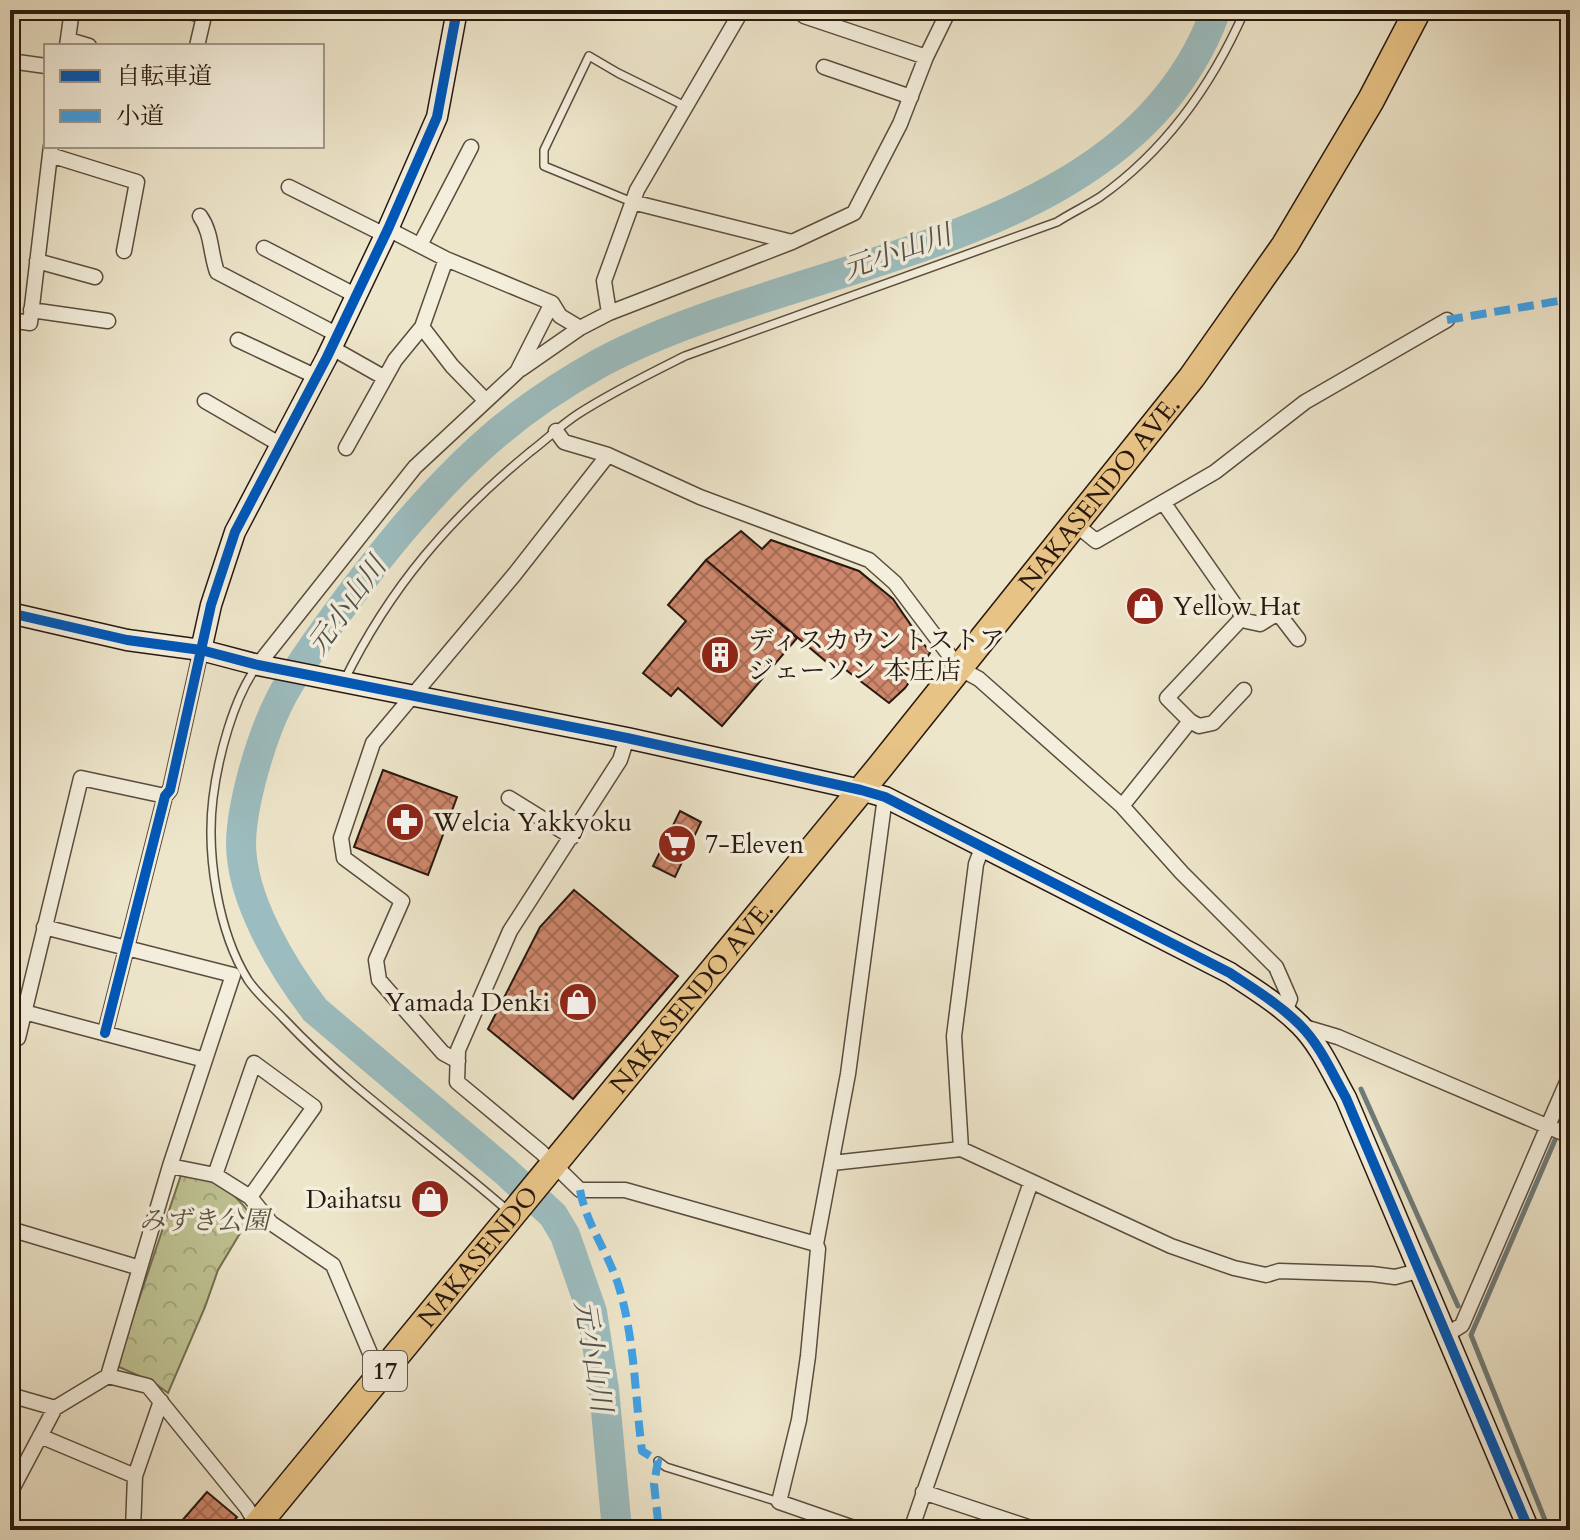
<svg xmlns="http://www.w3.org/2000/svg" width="1580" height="1540" font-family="Cardo,'Noto Serif JP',serif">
  <defs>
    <pattern id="park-crowns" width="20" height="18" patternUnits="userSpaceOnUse" patternTransform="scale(2)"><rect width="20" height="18" fill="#bfc393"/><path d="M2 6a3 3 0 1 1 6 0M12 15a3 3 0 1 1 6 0" fill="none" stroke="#a4a77e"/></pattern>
    <pattern id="building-cross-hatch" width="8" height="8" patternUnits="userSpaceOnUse" patternTransform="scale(2)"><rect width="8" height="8" fill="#ce876c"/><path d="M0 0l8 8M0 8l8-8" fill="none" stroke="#a76d57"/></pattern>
  </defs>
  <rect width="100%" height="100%" fill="#eee6cb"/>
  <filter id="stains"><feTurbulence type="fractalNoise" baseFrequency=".0025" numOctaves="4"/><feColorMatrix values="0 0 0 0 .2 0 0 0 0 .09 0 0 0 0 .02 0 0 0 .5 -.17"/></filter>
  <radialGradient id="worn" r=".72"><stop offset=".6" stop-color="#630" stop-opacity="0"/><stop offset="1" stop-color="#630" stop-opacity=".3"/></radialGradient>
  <path fill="url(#park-crowns)" stroke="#746e51" stroke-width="2" d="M181,1175C214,1178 231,1188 251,1215L218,1270L205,1307L168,1393L153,1382L119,1367L118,1361Z"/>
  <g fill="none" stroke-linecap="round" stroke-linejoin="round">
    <path stroke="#6e7b79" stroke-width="5" d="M1361,1089L1458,1306
      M1549,1530L1471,1335L1570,1105"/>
    <path stroke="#9cbdc0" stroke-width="30" d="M617,1530L604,1389L592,1312L565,1235L553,1215L505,1171L315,1010C282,967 241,899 241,843C242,802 261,738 279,702C291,677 309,653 325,630C371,566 421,502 480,448C516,415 557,387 600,363C794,258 1131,249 1216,10"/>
  </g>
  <path fill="url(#building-cross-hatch)" stroke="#28180f" stroke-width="2" d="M741,531L762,549L771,540L859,571L893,599L930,653L905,688L889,703L842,667L836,670L706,560Z
    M706,560L797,638L722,726L678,688L671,696L643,673L686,621L668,605Z
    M383,770L457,797L428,875L354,847Z
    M680,811L701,822L675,877L653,866Z
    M574,890L678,976L573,1099L488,1029L540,927Z
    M207,1492L237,1517L226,1530H188L180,1523Z"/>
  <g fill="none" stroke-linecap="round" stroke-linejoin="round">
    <defs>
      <path id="lane" d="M632,202L544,166V150L589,56L618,73L685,106
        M257,666C233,699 218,758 213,798C206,854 218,932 248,980C258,995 273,1007 285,1020C352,1091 434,1146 507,1210
        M344,681C390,587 450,518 530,452C546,440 561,425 578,414C612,392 649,374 685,356L1057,222C1071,213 1086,206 1100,197C1166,150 1213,83 1245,10
        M658,1461L666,1467L779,1502"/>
      <path id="street" d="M184,10L204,16L197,46
        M806,10L804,16L926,57
        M69,40L89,46
        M67,46L72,10
        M10,61L46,66
        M824,67L911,97
        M50,155L137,182L124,251
        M289,187L385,235
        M632,202L792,242
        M200,216C212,233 210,252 217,272L338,335
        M388,229L446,259L552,303L560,316L580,328L609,313L604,281L637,190L742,10
        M420,245L471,147
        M264,248L357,296
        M446,259L422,327L452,366L486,401
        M37,261L95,277
        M31,310L108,321
        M609,313L792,242L854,213L900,124L926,57L949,10
        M10,320L30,323L51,146
        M238,340L317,377
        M332,348L385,378
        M521,369L580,328
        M205,401L281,445
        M556,431L564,442L608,455
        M346,448L395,360L422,327
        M1163,502L1246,621L1260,624L1278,613L1298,639
        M1075,524L1096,541L1215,472L1305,402L1447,320
        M258,665L415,467L517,372L552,303
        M1190,721L1199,726L1213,723L1244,690
        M627,738L620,760L510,931L458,1050L457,1082L541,1152L580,1190H625L816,1244
        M509,798L572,837
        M1122,806L1190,721L1167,698L1243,617
        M24,1012L205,1060
        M1301,1026L1338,1037L1570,1136
        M105,1033L165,796L170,790L201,650
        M18,1038L81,778L165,796
        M458,1061L443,1053L379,980L376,960L402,901L344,858L341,838L373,743L514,575L608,455L700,497L869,560L895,583L959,668L979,679L1122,806L1182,873L1276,967L1290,999L1285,1012
        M961,1149L954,1036L976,864L982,848
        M832,1163L961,1149L1171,1246L1234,1268L1266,1275L1279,1271L1372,1274L1395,1277L1418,1271
        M170,1166L215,1175L250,1197L271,1223L333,1265L380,1377
        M215,1175L254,1063L314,1107L250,1197
        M10,1229L140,1268
        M1446,1335L1462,1325L1570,1075
        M108,1376L148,1386L247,1508L257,1525
        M10,1395L55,1408
        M40,1436L135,1476
        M923,1492L1037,1530
        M10,1493L55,1408L108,1376L170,1166L233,975L44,927
        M133,1530L135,1476L161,1401
        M860,1530L779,1502L799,1420L808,1356L818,1249L816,1244L848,1074L885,797
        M911,1530L1031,1182"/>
      <path id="secondary" d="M10,613L127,640L201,650L258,665L627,738L861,790L885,797L1230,973C1254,989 1279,1004 1300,1025C1320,1045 1332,1073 1346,1098L1529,1530
        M201,650L211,605L235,532L327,357L388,229L437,117L457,10"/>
      <g id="highway">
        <path id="s1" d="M253,1530L880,767L1192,377L1285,245L1371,100L1418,10"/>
      </g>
    </defs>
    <use href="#lane" stroke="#5a4c3e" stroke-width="10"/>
    <use href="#street" stroke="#5a4c3e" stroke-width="17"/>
    <use href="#secondary" stroke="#28180f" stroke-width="23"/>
    <use href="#highway" stroke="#28180f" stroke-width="29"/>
    <use href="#lane" stroke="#f4efdd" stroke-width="7"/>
    <use href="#street" stroke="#f4efdd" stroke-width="14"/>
    <use href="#secondary" stroke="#f4efdd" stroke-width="20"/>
    <use href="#highway" stroke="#e7c386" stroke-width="26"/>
    <path stroke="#3ea2ea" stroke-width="8" stroke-dasharray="16 8" stroke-linecap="butt" d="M1447,320L1570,299
      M580,1190C586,1224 609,1254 619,1287C635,1341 635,1397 642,1451L658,1461L654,1484L659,1530"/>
    <defs>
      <path id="cycleway" d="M10,613L127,640L201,650L258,665L627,738L861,790L885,797L1230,973C1254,989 1279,1004 1300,1025C1320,1045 1332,1073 1346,1098L1529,1530
        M105,1033L165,796L170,790L211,605L235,532L327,357L388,229L437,117L457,10"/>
    </defs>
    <use href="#cycleway" stroke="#f4efdd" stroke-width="15"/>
    <use href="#cycleway" stroke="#0057b8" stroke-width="10"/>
  </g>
  <defs>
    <symbol id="shop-disc" viewBox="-11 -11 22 22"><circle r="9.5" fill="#8f2418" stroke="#f4efdd"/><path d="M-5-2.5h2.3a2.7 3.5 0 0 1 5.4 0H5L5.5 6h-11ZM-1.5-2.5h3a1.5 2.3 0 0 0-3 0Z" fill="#fff"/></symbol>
    <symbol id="building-disc" viewBox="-11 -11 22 22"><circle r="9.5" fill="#8f2418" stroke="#f4efdd"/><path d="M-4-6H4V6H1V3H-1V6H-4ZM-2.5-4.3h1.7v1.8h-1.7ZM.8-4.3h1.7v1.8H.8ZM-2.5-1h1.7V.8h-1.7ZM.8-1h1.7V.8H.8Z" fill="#fff"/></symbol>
    <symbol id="pharmacy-disc" viewBox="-11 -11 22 22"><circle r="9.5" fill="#8f2418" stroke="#f4efdd"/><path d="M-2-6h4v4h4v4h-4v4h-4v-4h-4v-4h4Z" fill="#fff"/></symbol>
    <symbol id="supermarket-disc" viewBox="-11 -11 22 22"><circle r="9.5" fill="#8f2418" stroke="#f4efdd"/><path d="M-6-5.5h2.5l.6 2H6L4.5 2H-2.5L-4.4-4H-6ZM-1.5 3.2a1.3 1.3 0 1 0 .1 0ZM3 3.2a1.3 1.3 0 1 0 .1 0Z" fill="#fff"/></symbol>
  </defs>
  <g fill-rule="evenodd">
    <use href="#shop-disc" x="1123" y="584" width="44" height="44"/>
    <use href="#building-disc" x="698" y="633" width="44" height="44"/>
    <use href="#pharmacy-disc" x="383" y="800" width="44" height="44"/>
    <use href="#supermarket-disc" x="655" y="822" width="44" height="44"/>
    <use href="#shop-disc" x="556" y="980" width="44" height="44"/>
    <use href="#shop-disc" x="408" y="1177" width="44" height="44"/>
  </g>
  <g text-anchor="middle" stroke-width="7" stroke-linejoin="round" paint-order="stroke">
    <rect fill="#f4efdd" stroke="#65584d" stroke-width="2" x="363" y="1351" width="44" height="40" rx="6"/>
    <g font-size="24" font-weight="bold" fill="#28180f">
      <text x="385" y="1379">17</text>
    </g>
    <g font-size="26" fill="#28180f" stroke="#f4efdd">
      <text dy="9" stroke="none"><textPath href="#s1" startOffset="1338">NAKASENDO AVE.</textPath></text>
      <text dy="9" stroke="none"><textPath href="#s1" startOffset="690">NAKASENDO AVE.</textPath></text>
      <text dy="9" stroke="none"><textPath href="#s1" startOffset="354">NAKASENDO</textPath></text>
    </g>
    <g font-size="26" fill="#28180f" stroke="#f4efdd" text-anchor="start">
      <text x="1173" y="615">Yellow Hat</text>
      <text x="748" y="649">ディスカウントストア<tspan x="748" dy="30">ジェーソン 本庄店</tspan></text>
      <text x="433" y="831">Welcia Yakkyoku</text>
      <text x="705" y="853">7-Eleven</text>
      <text x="550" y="1011" text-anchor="end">Yamada Denki</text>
      <text x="402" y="1208" text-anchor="end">Daihatsu</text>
    </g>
    <g font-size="26" font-style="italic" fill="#5d543d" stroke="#f4efdd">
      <text x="204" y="1229">みずき公園</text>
    </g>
    <g font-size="28" font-style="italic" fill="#51524d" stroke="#f4efdd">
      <text transform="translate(897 251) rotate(-19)" y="10">元小山川</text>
      <text transform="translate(346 605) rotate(-54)" y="10">元小山川</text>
      <text transform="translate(594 1356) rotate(81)" y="10">元小山川</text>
    </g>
  </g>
  <rect width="1580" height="1540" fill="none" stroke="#eee6cb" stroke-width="40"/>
  <rect x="12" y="12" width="1556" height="1516" fill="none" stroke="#28180f" stroke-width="4"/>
  <rect x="20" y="20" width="1540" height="1500" fill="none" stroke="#28180f" stroke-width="2"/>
  <rect x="44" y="44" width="280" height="104" fill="#f4efdd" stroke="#a2998b" stroke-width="2"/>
  <rect x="60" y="70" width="40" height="12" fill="#0057b8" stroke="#a2998b" stroke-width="2"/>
  <text x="116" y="84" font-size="24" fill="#28180f">自転車道</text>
  <rect x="60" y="110" width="40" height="12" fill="#3ea2ea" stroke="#a2998b" stroke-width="2"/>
  <text x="116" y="124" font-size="24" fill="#28180f">小道</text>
  <rect width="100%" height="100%" filter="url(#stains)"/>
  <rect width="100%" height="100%" fill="url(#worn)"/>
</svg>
